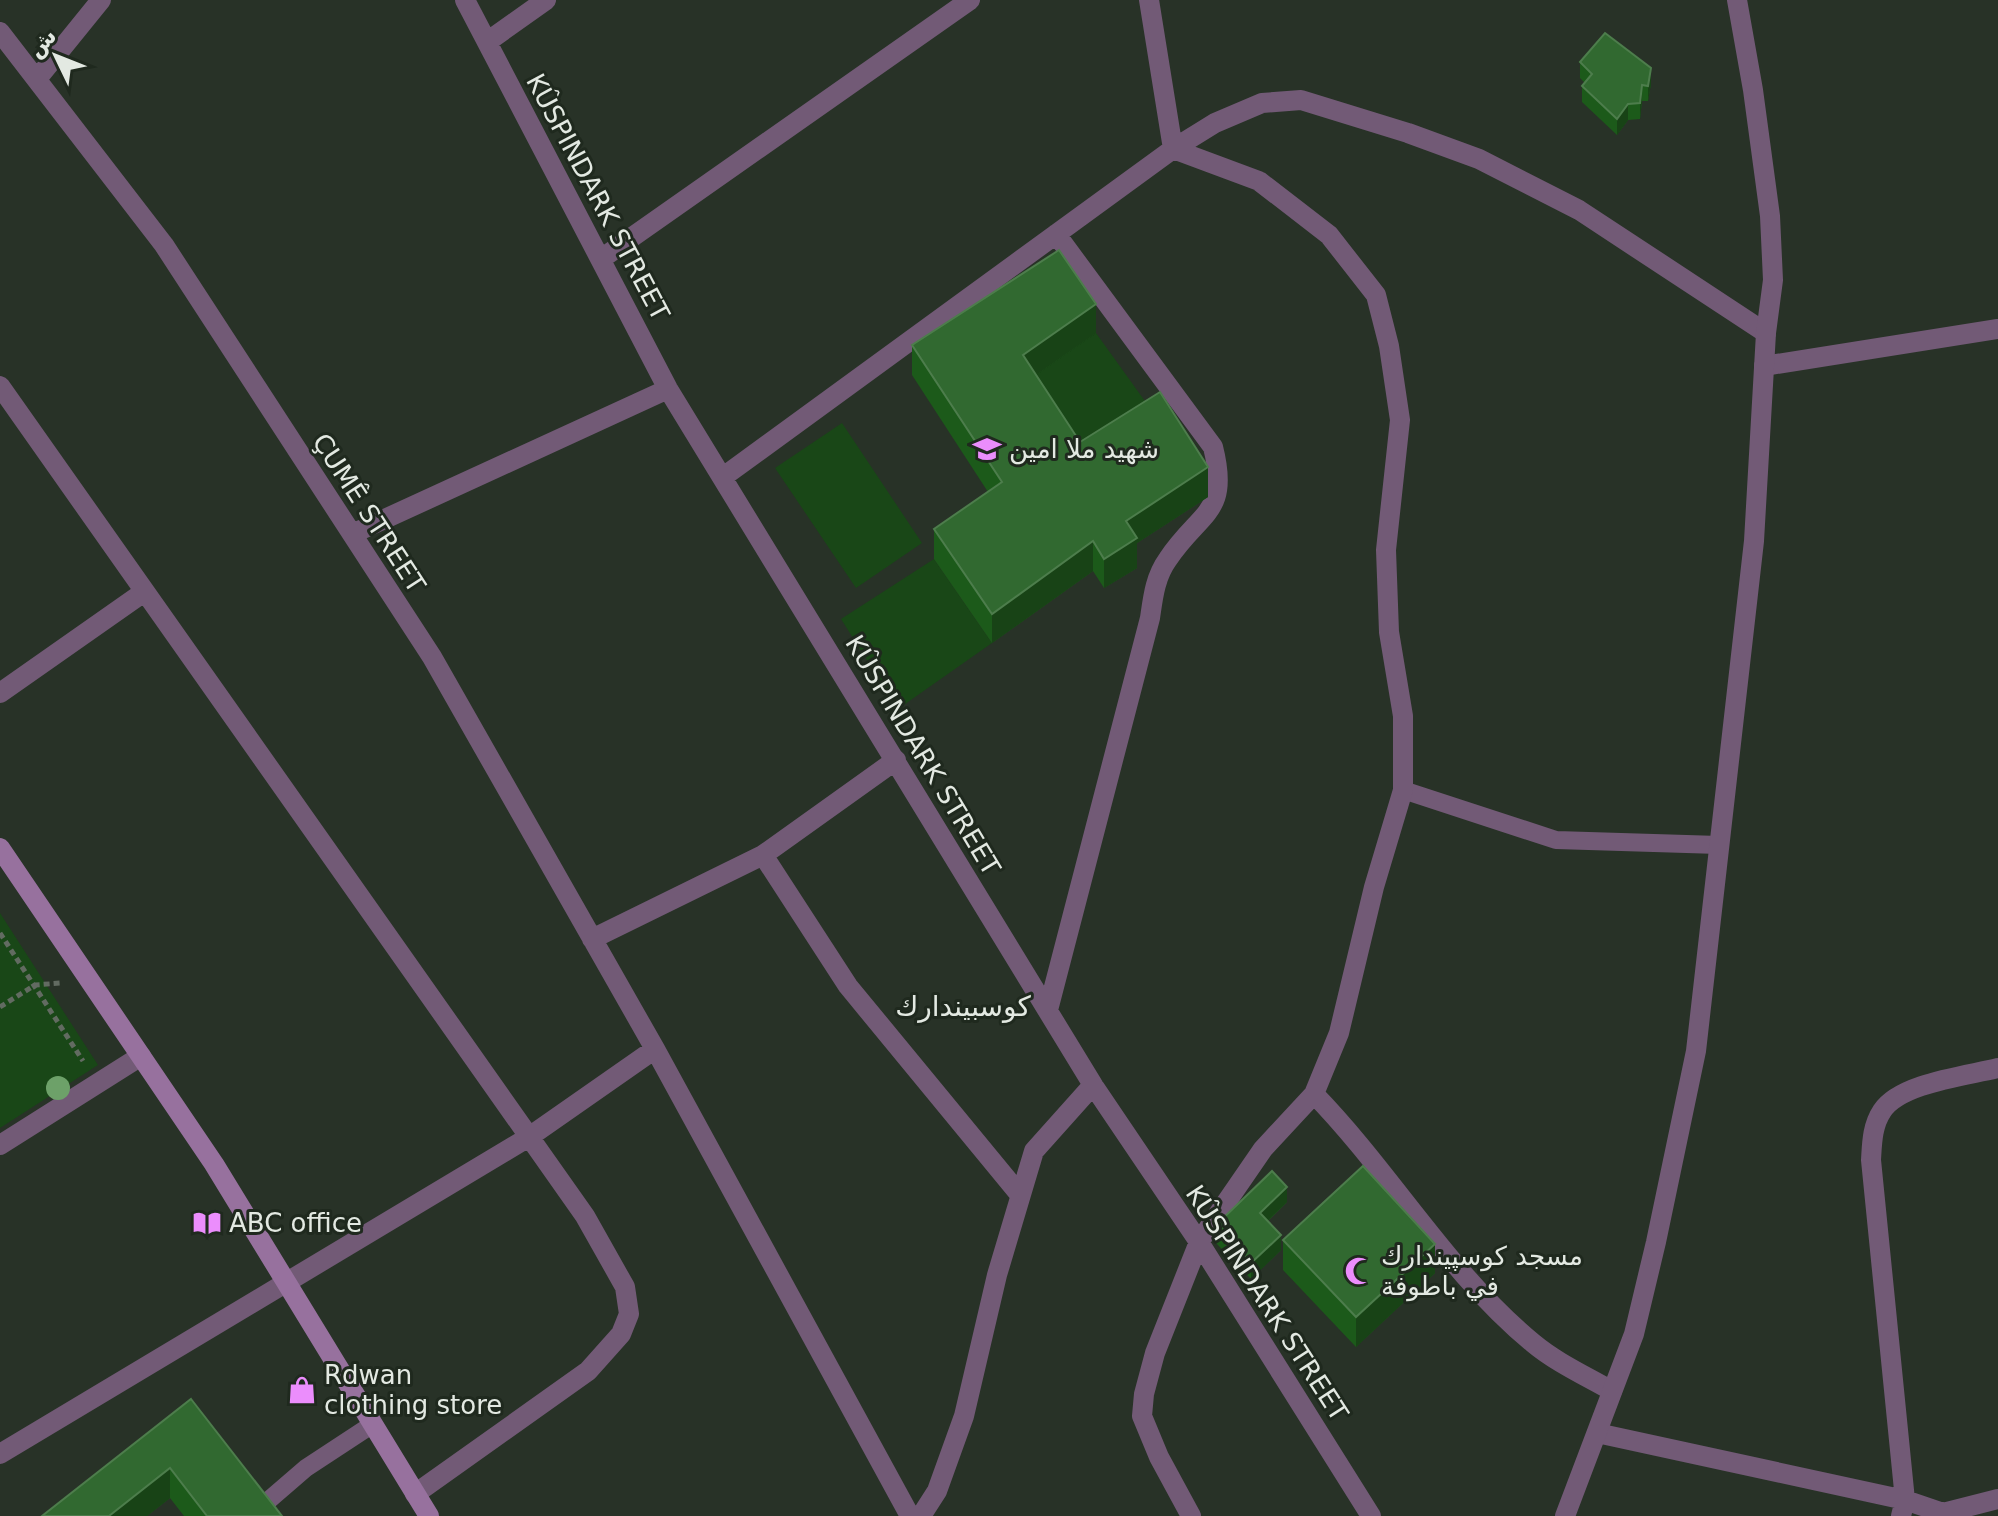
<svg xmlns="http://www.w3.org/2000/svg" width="1998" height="1516" font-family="'DejaVu Sans',Vazirmatn,sans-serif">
  <rect width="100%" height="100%" fill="#283227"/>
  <path fill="#194717" d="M1096,333L1160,422L1080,472L1023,384Z
    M842,423L922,543L856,588L775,468Z
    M934,559L992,643L898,709L841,619Z
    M0,913L98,1065L0,1128Z"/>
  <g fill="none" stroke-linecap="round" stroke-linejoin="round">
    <path stroke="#626b61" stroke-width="5" stroke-dasharray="6 4" stroke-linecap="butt" d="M0,933L83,1061
      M0,1007L35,985L61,983"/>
    <path stroke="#725a76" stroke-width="18" d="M1403,790L1556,840L1719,845
      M255,1512L306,1468L373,1424"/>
    <path stroke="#725a76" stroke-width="20" d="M465,0L668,389L1093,1085L1199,1242L1371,1516
      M1149,0L1173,149L1259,181L1329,235L1376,295L1389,346L1400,420L1386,550L1389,632L1403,716V790L1374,887L1339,1033L1314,1094L1263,1149L1199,1242L1155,1353L1144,1394L1142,1416L1159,1457L1191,1516
      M0,32L164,245L432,657L655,1049L910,1516
      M487,42L546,0
      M37,79L101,0
      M601,259L970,0
      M1764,366L1998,329
      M0,386L585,1216L625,1287L629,1314L621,1334L588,1371L415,1494
      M723,477L1173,149L1215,123L1262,103L1301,100L1408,133L1479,159L1579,210L1766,333
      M352,534L668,389
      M0,693L144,592
      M763,855L848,986L1020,1195
      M592,939L763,855L896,760
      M1048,1010L1150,618C1153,597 1155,577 1168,559C1200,511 1230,514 1213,447L1056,234
      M1314,1094C1391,1173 1448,1273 1533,1343C1557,1363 1586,1376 1612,1391
      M0,1145L141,1056
      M1597,1433L1905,1500L1943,1513L1998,1499
      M0,1454L529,1137L655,1049
      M921,1516L937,1491L964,1416L997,1275L1034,1151L1093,1085
      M1901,1516L1905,1500L1871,1160C1872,1144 1872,1126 1882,1111C1900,1083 1966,1076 1998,1068"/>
    <path stroke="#725a76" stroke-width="20" d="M1565,1516L1634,1334L1656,1242L1696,1051L1754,541L1766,333L1773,280L1770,216L1753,90L1737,0"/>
    <path stroke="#97719e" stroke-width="20" d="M0,848L214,1164L429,1516"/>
  </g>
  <circle fill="#6da169" cx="58" cy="1088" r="12"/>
  <path fill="#1c5a1a" d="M1580,62L1651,84L1648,101H1642L1640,119L1628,120L1617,135L1582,102V86L1585,83L1580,78Z
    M1096,333L1036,375L1080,442L1208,497L1137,543V568L1104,588L1093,571L992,643L934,559V529L988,492L912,375V345Z
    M1287,1202L1268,1221L1281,1250L1251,1279L1215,1242V1226Z
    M1283,1240L1435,1273L1356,1347L1283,1270Z
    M191,1399L282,1516H184L170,1498L147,1516Z"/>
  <path fill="#184316" d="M1651,68V84L1648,101V86Z
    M1642,85V101L1640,119V103Z
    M1628,104V120L1617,135V119Z
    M1096,304V333L1023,384V355Z
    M1208,467V497L1137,543V568L1104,588V559L1126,521Z
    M1093,541V571L992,643V614Z
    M1287,1187V1202L1260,1228V1213Z
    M1281,1235V1250L1251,1279V1263Z
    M1435,1244V1273L1356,1347V1317Z
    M170,1468V1498L147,1516H109Z"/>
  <path fill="#316930" stroke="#4d7d4c" stroke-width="2" d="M1605,33L1651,68L1648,86L1642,85L1640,103L1628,104L1617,119L1582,86L1592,74L1580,62Z
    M1059,250L1096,304L1023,355L1080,442L1160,392L1208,467L1126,521L1137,538L1104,559L1093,541L992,614L934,529L1002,482L912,345Z
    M1363,1166L1435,1244L1356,1317L1283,1240Z
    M1272,1171L1287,1187L1260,1213L1281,1235L1251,1263L1215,1226Z
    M191,1399L282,1516H207L170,1468L109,1516H42Z"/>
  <defs>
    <symbol id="school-bare" viewBox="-9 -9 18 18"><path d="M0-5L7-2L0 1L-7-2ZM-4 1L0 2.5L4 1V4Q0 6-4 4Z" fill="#eb8dfc" stroke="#1f291e" stroke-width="2.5" paint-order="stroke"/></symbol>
    <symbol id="library-bare" viewBox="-9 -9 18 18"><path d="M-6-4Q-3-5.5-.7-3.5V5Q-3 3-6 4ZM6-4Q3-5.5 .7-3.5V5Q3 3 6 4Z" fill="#eb8dfc" stroke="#1f291e" stroke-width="2.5" paint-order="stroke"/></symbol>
    <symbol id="mosque-bare" viewBox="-9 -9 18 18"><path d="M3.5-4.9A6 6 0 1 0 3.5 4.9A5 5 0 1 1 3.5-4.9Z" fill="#eb8dfc" stroke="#1f291e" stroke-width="2.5" paint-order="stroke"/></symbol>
    <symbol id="shop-bare" viewBox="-9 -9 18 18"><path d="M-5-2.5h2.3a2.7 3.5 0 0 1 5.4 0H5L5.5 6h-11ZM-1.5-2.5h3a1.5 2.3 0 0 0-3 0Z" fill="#eb8dfc" stroke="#1f291e" stroke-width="2.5" paint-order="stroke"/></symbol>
  </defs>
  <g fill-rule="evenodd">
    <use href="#school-bare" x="967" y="429" width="40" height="40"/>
    <use href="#library-bare" x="187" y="1203" width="40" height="40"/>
    <use href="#mosque-bare" x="1339" y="1251" width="40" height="40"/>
    <use href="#shop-bare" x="282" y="1370" width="40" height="40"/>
  </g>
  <g text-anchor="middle" stroke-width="6" stroke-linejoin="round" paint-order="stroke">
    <g font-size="26" fill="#e3e9e2" stroke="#1f291e">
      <text transform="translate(598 197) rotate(62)" y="9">KÛSPINDARK STREET</text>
      <text transform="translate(369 513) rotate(57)" y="9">ÇUMÊ STREET</text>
      <text transform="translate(923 755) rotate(59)" y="9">KÛSPINDARK STREET</text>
      <text transform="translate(1267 1303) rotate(57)" y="9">KÛSPINDARK STREET</text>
    </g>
    <g font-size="26" fill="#e3e9e2" stroke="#1f291e" text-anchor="start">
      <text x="1009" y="458">شهيد ملا امين</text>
      <text x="229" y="1232">ABC office</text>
      <text x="1381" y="1265">مسجد كوسپيندارك<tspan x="1381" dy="30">في باطوفة</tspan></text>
      <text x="324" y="1384">Rdwan<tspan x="324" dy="30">clothing store</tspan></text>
    </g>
    <g font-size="28" fill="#e3e9e2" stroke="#1f291e">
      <text x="963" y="1016">كوسبيندارك</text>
    </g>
  </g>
  <g transform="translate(56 56) rotate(313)" stroke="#1f291e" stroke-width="6" paint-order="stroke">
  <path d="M0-6L14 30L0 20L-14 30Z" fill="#e3e9e2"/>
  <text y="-12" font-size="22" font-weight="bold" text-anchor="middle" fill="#e3e9e2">ش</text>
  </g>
</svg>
